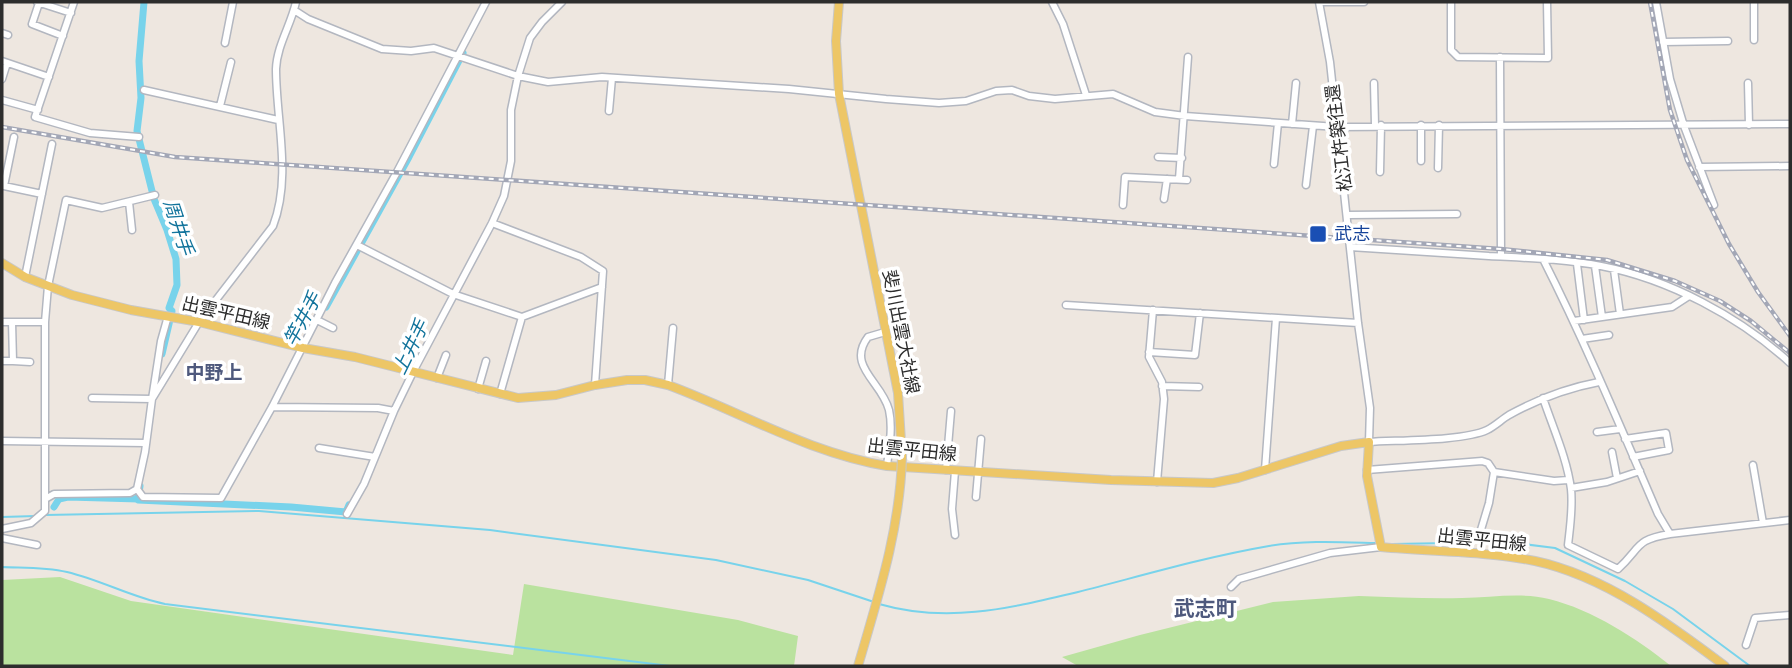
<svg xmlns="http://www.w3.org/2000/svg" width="1792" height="668" font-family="Roboto,'Noto Sans JP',sans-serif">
  <rect width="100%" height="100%" fill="#eee7e0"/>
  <path fill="#bae29f" d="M60,577L131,601L513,655L524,584L738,620L798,636L794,666H2V580Z
    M1359,596C1394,597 1428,599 1462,598C1490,598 1521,592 1549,599C1593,610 1636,638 1671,666H1078L1062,657L1140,635L1273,602Z"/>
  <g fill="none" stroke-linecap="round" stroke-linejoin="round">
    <path stroke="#78d3eb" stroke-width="2" d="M45,515L259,511L490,530L716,560L808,580L874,602
      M2,517L36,516
      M1392,544L1507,542L1555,548L1625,581L1673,609L1750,666
      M2,567C24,568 45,567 67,572C101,580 131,597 165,604L670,666
      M879,604C948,624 1010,608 1078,592C1141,576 1205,557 1269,546C1304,540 1340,542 1375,543"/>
    <path stroke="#78d3eb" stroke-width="7" d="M144,2L139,61L141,98L137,131L154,199L167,230L176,259L177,285L169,308L172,311L162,354
      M326,307L409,157L463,53
      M140,486L138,500L291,507L346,512L349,505
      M54,507L59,499L68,497L139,499"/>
    <defs>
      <path id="minor" d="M37,2L71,13
        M74,2L35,117L90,133L139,137
        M1052,2L1063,24L1086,95
        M1319,2L1330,62L1358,323L1370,408L1369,442C1397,440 1464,441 1487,430C1495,426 1501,420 1509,415C1538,399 1567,388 1599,382
        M1319,2H1364
        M1451,2V50L1458,57L1548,58L1547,2
        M1656,2L1670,79L1684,126L1714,205
        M39,3L32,24L63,36
        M294,10L308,19L382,49L411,51L434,48L518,76L548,82L602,77L789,89L886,99L939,103L966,101L996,91L1012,90L1029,96L1055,99L1113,94L1155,112L1185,116L1337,127L1790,124
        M2,33L8,35
        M1754,40V2
        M1663,42L1728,41
        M225,43L233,2
        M1500,57L1501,256
        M2,61L49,77
        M2,79L7,63
        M1374,83L1375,125
        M1748,83L1749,125
        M144,90L278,120
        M2,100L38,110
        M220,106L231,62
        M609,111L612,78
        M1292,124L1296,83
        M14,137L4,186L42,194
        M1158,157L1182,158
        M1421,161V125
        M1274,164L1278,123
        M1699,167L1790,166
        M1438,168L1439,125
        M1380,172L1381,125
        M1179,179L1188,57
        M1306,185L1313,126
        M1164,199L1167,179
        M129,202L132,230
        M1123,205L1125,177L1187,180
        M1348,215L1457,214
        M492,223L581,257L603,271L595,385
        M357,245L453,294L522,317
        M1350,247C1397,250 1443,253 1489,256C1526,258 1565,259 1601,266C1669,279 1740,317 1790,363
        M1543,259C1585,342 1621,428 1658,514L1670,534L1790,520
        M1577,264L1584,320
        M1595,266L1602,317
        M1614,270L1620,314
        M25,277L52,144
        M1066,305L1358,323
        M1153,310L1149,357L1162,382L1164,399L1157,482
        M317,320L333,328
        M1574,321L1672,307L1689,296
        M2,322H45
        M885,332L868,337C846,366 882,382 889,410C893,428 889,448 887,466
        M1582,339L1609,335
        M1149,352L1195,355L1200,313
        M2,361H13L12,322
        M13,361L30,362
        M437,378L446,355
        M668,385L673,328
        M1162,386L1199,387
        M478,389L486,361
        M500,394L522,317L602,287
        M92,398L152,399L161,341L168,316
        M1543,398C1553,428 1567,458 1571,489C1573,508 1570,527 1568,545L1618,569C1642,547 1634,540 1670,534
        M272,407L378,408L394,411
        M1597,432L1620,429
        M1625,439L1666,433L1669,450L1633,457
        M2,441L145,443
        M319,448L375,457
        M1612,452L1617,478
        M1753,465L1763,523
        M946,470L951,411
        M1265,470L1276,318
        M1367,470L1482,461L1488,463L1494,472L1554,481L1568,480
        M955,471L952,509L955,535
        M1571,488L1607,482L1640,471
        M137,489L143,497L221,498L272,407L335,283L397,172L486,2
        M976,497L981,439
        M47,498L54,494L130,493L137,489L145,452L152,399L199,322L273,226C292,177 276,120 276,69C277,45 291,25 296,2
        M347,514L364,484L394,411L414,370L492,223L504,196L511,161V110L518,76L530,38L542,22L562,2
        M2,529L31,523L45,511V322L48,286L66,200L102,208L155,195
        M1480,533L1489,503L1494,472
        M2,538L37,545
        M1231,587L1239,579L1330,553L1381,547
        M1746,645L1755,618L1790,615"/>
      <path id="major" d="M839,2L836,41L839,94L898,393L902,457
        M2,263L25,277L72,295L131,310L199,322L303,348L355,357L518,398L556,395L595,385L627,380H645L668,385C741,412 809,453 887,466L1111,480L1213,483L1238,478L1341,446L1369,442L1367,476L1381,547C1432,552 1485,551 1535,561C1605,576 1669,624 1725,666"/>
    </defs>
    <use href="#minor" stroke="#b3b7c0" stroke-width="9"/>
    <use href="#major" stroke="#c8c8c8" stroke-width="10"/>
    <use href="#minor" stroke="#fff" stroke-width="6"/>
    <use href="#major" stroke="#edc666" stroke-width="8"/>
    <defs>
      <path id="rail" d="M1650,2L1670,110L1687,160L1729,244L1758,292L1790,336
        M2,127L175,157L1501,249L1607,260L1675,281L1720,301L1751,321L1790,353"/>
    </defs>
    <use href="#rail" stroke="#a3a7b6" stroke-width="4.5"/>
    <use href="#rail" stroke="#fff" stroke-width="2" stroke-dasharray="5" stroke-linecap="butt"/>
    <defs>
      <path id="major-bridge" d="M858,666C878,597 900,530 902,457"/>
    </defs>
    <use href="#major-bridge" stroke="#c8c8c8" stroke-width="10" stroke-linecap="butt"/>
    <use href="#major-bridge" stroke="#edc666" stroke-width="8"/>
  </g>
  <rect fill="#1a4fb4" stroke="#fff" stroke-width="2.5" x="1309" y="225" width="18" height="18" rx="3.5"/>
  <g text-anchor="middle" stroke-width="7" stroke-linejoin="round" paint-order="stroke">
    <g font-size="18" fill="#2d2d2d" stroke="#fff">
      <text transform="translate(1339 138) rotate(-97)" y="6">松江杵築往還</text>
      <text transform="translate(226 313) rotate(13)" y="6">出雲平田線</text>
      <text transform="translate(901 332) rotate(79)" y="6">斐川出雲大社線</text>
      <text transform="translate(912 450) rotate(6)" y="6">出雲平田線</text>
      <text transform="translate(1482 540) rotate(6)" y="6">出雲平田線</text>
    </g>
    <g font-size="18" fill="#164399" stroke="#fff" text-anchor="start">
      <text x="1334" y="240">武志</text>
    </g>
    <g font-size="19" font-style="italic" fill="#12749c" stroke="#fff">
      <text transform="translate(179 227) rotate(72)" y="7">周井手</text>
      <text transform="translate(302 319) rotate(-62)" y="7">竿井手</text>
      <text transform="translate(410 347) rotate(-64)" y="7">上井手</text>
    </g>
    <g font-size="19" font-weight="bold" fill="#4e597d" stroke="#fff">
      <text x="214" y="379">中野上</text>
    </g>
    <g font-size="21" font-weight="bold" fill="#4e597d" stroke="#fff">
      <text x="1205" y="616">武志町</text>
    </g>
  </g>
  <rect width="1792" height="668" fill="none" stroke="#2d2d2d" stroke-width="7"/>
</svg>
